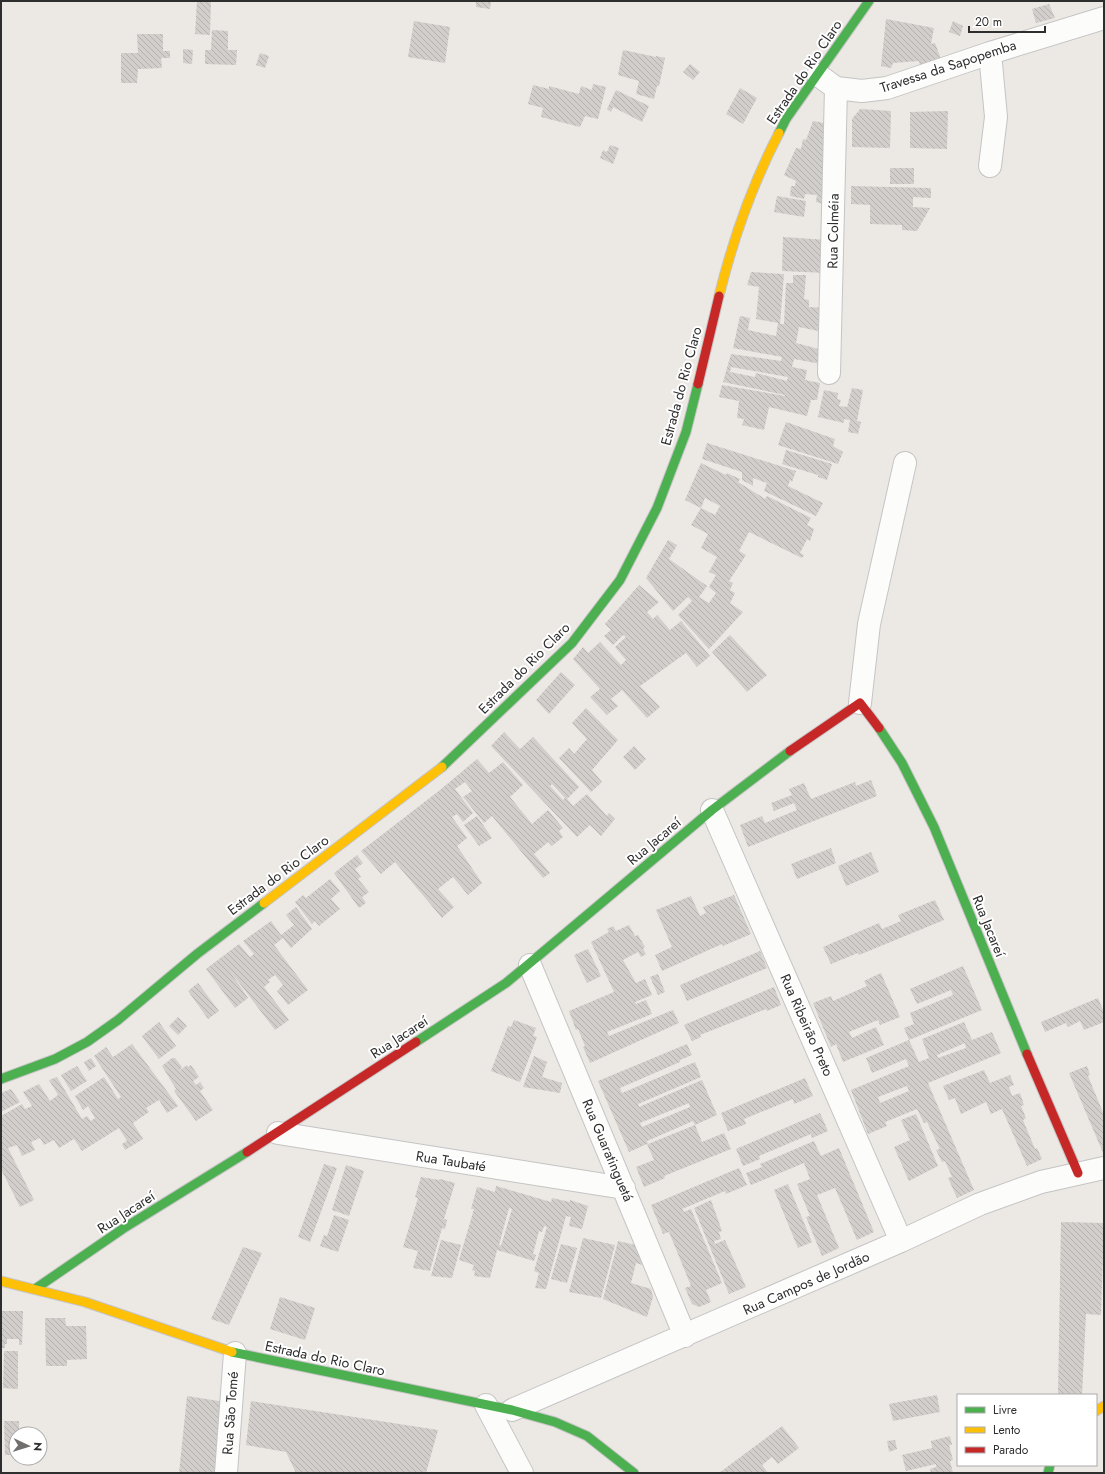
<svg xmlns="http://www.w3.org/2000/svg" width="1105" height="1474" font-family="Jost,sans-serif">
  <defs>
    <pattern id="building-back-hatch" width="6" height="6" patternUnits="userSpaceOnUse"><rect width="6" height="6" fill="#d1cecb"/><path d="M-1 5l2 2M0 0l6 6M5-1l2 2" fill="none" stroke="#b4b1af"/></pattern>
  </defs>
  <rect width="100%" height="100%" fill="#ece8e4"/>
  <path fill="url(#building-back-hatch)" fill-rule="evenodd" d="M197,1H211L210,35L195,34Z
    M476,1H491L490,9L476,7Z
    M1049,4L1055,18L1036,23L1032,9Z
    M886,19L934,28L931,44L935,43L941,59L920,66L919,61L893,63L891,68L881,66Z
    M414,21L450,27L445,63L408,57Z
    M953,21L963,26L960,36L949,32Z
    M212,30L228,31V50H237L236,65L205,64V50H211Z
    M137,34H163V51H170V58H161L162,68L138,69L137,83H121V53H138Z
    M183,49L193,50L192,64L183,63Z
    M623,50L656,57V56L665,58L659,86H657L654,99L636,94L639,81L618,75Z
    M260,53L269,56L265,68L256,65Z
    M690,64L700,72L693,80L683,72Z
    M593,84L606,87L598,119L585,116L580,127L541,117L543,108L528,104L533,85L549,89V86L579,94L581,86L592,90Z
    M740,88L757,98L743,124L726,114Z
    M616,90L649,106L642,122L613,107L611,112L607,109Z
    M860,109L891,111L890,148L852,147V119Z
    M948,111L947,149L910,148V112Z
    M813,121L829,124L828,205L816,202L817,195L805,194L804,199L790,196L791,186H795L796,181L784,175L796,148L801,149L803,139L806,140Z
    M610,145L619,148L613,164L600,158L603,150L607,152Z
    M890,168H914V184H890Z
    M851,186L931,188V198L913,197V207L930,208L917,231L902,230V225L870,224V205L851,204Z
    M777,196L806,201L804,217L774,212Z
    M783,237L828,240L827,273L782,271Z
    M751,272L784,274L780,324H784L786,283H793V275H806L804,299L809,300V307L825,308L823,332L799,327L796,343L822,350L821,364L794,359L792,367L807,370L805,380L820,383L817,400H811L807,416L769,407L764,430L742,425L744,419L737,418L739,401L719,397L722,385L785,396V395L723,382L731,354L781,361L782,357L733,348L740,316L750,318L748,330L776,336L778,323L756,319L759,287L747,285ZM731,367L788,377L787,381L756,373L755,377L730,372Z
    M852,388L863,390L857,421L861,422L858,434L848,432L850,420L844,419V423L818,417L824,390L838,393L837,399L841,400L839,406L847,407Z
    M786,422L835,439L833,446L843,452L838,464L778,445Z
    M707,443L796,471L792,482L790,480L788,486L823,503L816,516L764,491L767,483L753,478V486L742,480V472L702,459Z
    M786,450L832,464L827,480L818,477V475L782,464Z
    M701,463L726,475L727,473L740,479L738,482L765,499L767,496L811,518L807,525L814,529L810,541L807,539L800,553L804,555L802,558L749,532L739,551L746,555L729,581L733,583L730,590L735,593L730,603L743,612L709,649L678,615L692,601L688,597L673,611L646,578L668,540L677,545L669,559L707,586L699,597L709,603L716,593L709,587L716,575L709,572L717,557L701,548L708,534L691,525L701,508L715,515L720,506L705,498L701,508L685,500Z
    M639,585L659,602L647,612L653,619L657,615L670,630L681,621L710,656L697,667L686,653L640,686L660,707L647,718L622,690L611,699L618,706L607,715L590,697L600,689L573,659L583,647L588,653L600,642L621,665L626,660L615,647L626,637L623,635L613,645L604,636L611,630L605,624Z
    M730,635L767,675L747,692L712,652Z
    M561,672L575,685L549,714L536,700Z
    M586,708L618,740L592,770L602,782L591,792L559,758L569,748L574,754L587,739L572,723Z
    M504,732L520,749L533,737L579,787L567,799L573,806L587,794L607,816L609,813L615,819L601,836L590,825L577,837L491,746ZM552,784L565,798L563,800L550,786Z
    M634,746L646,759L635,770L623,757Z
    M477,759L489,773L503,762L523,785L510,797L532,824L548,810L563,828L559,831L563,837L552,846L548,842L534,854L550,873L543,878L492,816L484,823L463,797L472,791L465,782L455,789L473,813L463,822L457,814L452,817L467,838L457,846L482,883L468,895L453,877L438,889L454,907L442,918L395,862L381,874L361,851L440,790Z
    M871,780L877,796L748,847L740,825L762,816L765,823L797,810L794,803L774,811L771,803L792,795L789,789L804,783L811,799L855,782L856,786Z
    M477,816L492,838L479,846L464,825Z
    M831,848L836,863L797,879L791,864Z
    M871,852L879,872L846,886L838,866Z
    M357,855L363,863L355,869L361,877L358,879L369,892L362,897L366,903L359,908L334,873Z
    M330,879L340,891L331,899L340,909L319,926L315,921L312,924L295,902L303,895L306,898Z
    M734,895L751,934L723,946L722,944L662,971L655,955L672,947L656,910L691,896L700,916L706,913L703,907Z
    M935,900L944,920L859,955L858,953L831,964L823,947L879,923L882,929L901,921L898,915Z
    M296,907L312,929L291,948L283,938L274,945L308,990L288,1005L277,991L283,985L275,975L268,980L270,982L264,987L289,1020L275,1030L230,971L248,998L235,1008L206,969L239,944L250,957L254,954L243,941L271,921L281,935L294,925L286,915Z
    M629,925L635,936L638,935L645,947L643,949L646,954L641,957L638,952L623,960L636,983L645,979L652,995L635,1002L636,1004L646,1000L652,1014L607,1032L609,1036L673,1010L679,1023L590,1063L583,1047L585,1046L578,1029L576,1030L569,1011L614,992L591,942L609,932L607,929L613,926L616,931Z
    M588,949L601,976L587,983L574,955Z
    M760,951L767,968L687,1001L680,985Z
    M963,966L982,1010L909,1040L919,1062L929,1058L922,1039L964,1022L972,1040L992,1032L1001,1053L928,1083L974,1190L957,1198L948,1178L952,1177L945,1161L942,1162L936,1150L940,1149L927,1122L924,1123L917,1109L885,1122L887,1126L868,1134L851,1090L909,1066L906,1059L872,1073L866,1058L909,1040L904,1028L914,1024L910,1013L953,995L951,990L917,1004L910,989ZM965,1043L966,1048L938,1058L937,1055ZM907,1086L909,1091L880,1103L878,1097Z
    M881,973L900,1017L880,1025L878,1020L849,1032L852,1038L876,1027L884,1045L843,1062L836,1044L831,1047L813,1003L831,996L833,1001L867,986L864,981Z
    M658,974L665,992L658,995L650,977Z
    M198,983L219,1011L208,1019L188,991Z
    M774,987L781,1005L767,1011L766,1009L700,1035L701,1037L692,1041L684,1025Z
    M1098,998L1104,1012V1022L1084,1030L1080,1021L1068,1027L1066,1023L1045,1032L1041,1022Z
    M178,1017L187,1026L178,1035L169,1026Z
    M514,1020L536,1028L533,1036L537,1037L520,1082L491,1071L508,1026L511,1027Z
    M159,1022L176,1046L159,1059L142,1036Z
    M132,1044L178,1106L167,1113L159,1100L146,1108L149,1112L133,1123L143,1139L125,1150L122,1144L127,1141L119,1128L82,1151L74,1139L59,1148L54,1140L44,1145L40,1138L31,1142L35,1150L22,1156L17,1145L8,1148L34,1200L20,1207L1,1169V1116L22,1104L25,1109L32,1106L23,1092L39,1084L50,1101L58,1095L49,1080L57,1077L82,1119L87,1116L91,1121L95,1118L88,1106L83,1110L75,1096L104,1077L118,1099L121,1097L94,1056L106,1047L113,1057Z
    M687,1044L692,1055L680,1060V1062L620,1088L622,1093L695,1062L701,1077L638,1104L639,1107L702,1080L717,1115L695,1125L702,1142L724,1133L731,1149L664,1176L665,1178L644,1187L636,1167L654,1160L647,1144L629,1152L598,1081ZM689,1103L690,1107L642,1127L640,1123ZM693,1121L695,1125L648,1144L647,1141Z
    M534,1056L547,1062L542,1077L562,1083L560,1093L523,1087Z
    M91,1058L96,1066L89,1071L84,1062Z
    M172,1058H175L182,1067L179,1071L187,1065L188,1067L191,1065L199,1077L193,1081L196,1085L200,1082L204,1088L200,1091L213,1110L196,1121L174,1091L176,1089L162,1066Z
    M77,1066L87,1081L71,1091L61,1075Z
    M1087,1066L1090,1075L1088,1076L1104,1115V1155L1069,1073Z
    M984,1070L990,1083L1010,1075L1014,1085L1009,1087L1012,1096L1020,1093L1024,1105L1021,1106L1026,1118L1023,1120L1035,1149L1037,1148L1042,1159L1027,1166L1002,1109L991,1114L986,1102L961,1114L955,1098L949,1100L943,1086Z
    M805,1078L813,1096L794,1104L793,1099L744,1119L746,1124L728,1131L721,1113Z
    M11,1089L20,1102L1,1112V1093Z
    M820,1113L828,1131L812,1138L811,1134L759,1156L760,1159L743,1166L736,1149Z
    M916,1114L938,1166L909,1181L894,1147L910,1140L901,1120Z
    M814,1141L821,1156L839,1148L874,1232L857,1240L835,1188L817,1195L839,1248L822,1256L806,1217L810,1216L797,1184L810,1179L804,1163L751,1185L746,1173L762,1167L760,1164Z
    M324,1164L337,1168L310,1242L298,1237Z
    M346,1165L364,1171L349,1216L332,1210Z
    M739,1168L747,1185L726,1194L725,1191L682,1209L684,1212L691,1209L722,1283L706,1290L711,1302L699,1307L692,1304L685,1288L691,1286L669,1232L663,1234L651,1205Z
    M421,1177L439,1180L440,1179L455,1183L444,1219L447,1220L445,1229L442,1228L430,1271L413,1268L418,1251L403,1247L418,1198L415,1197Z
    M788,1184L812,1242L798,1248L774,1190Z
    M496,1186L551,1202L552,1198L570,1202V1200L588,1206L582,1229L569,1226L571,1217L566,1216L546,1289L535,1288L539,1273L534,1271L547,1227L544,1226L542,1232L539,1231L533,1254L536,1255L534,1261L497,1250L490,1278L474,1276L475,1271L472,1270L474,1265L459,1260L474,1209H471L477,1187L495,1192ZM509,1208L512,1209L501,1246L499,1245Z
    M711,1200L722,1231L719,1232L721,1239L714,1241L715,1244L725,1240L746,1287L729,1294L694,1208Z
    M334,1215L349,1220L338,1252L320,1246L324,1235L327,1236Z
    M1061,1222L1104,1223L1101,1315L1086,1314L1082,1395H1058Z
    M583,1238L615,1245L601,1298L569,1292Z
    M441,1240L461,1245L452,1278L431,1276Z
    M618,1241L635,1245L643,1265L636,1263L631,1283L651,1289L653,1297L647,1317L603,1299Z
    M561,1244L577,1248L567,1283L551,1279Z
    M243,1247L262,1253L229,1325L211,1319Z
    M280,1297L315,1308L305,1340L270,1329Z
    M1,1311H23L22,1345H19V1339H7V1344H5V1348H1Z
    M45,1318H65L66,1326H86L87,1359L67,1360V1366H46Z
    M4,1351H18V1389L3,1388Z
    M937,1395L940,1412L893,1421L889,1404Z
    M187,1396L225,1402L216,1473H179Z
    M251,1401L438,1430L426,1473H296L286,1452L246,1445Z
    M4,1421H19V1434H16V1455H5Z
    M782,1426L799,1448L778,1464L772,1457L762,1465L768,1473H719Z
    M950,1436L952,1445H949L953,1460L950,1461L953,1473H931L930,1469L936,1467V1464L906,1471L902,1455L932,1448L931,1441Z
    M895,1440L897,1449L889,1452L887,1441Z"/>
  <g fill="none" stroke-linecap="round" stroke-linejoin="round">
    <defs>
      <path id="street" d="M818,75L836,88L862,91L887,88L990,53L1104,18
        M990,166L996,117L990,53
        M829,373L836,88
        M860,703L869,624L905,463
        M712,810L901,1241
        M530,965L685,1336
        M278,1133L624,1188
        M486,1405L522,1473
        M512,1410L901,1241L980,1204L1041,1182L1104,1168
        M226,1473L235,1353"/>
      <path id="fast" d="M779,133L786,119L869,1
        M879,728L902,763L934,827L1027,1054
        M442,767L572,643L620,580L657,508L686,432L698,384
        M416,1042L506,983L712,810L790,751
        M1,1079L55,1059L87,1042L118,1020L197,954L264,903
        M35,1289L124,1228L247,1152
        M232,1352L512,1410L555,1422L587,1436L634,1473
        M1048,1473L1050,1465"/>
      <path id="slow" d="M719,296C733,239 752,185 779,133
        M264,903L442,767
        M1,1281L85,1302L232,1352
        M1096,1411L1104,1406"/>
      <path id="jam" d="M698,384L719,296
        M790,751L860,703L879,728
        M1027,1054L1078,1173
        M247,1152L416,1042"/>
    </defs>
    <use href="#street" stroke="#c5c4c5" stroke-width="24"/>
    <use href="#fast" stroke="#c5c4c5" stroke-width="11"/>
    <use href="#slow" stroke="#c5c4c5" stroke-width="11"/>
    <use href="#jam" stroke="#c5c4c5" stroke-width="11"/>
    <use href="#street" stroke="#fcfcfb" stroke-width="22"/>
    <use href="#fast" stroke="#4caf50" stroke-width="9"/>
    <use href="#slow" stroke="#ffc107" stroke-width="9"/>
    <use href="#jam" stroke="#c62828" stroke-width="9"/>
  </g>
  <g text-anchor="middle" stroke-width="4" stroke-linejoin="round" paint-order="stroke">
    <g font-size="14" fill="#2e2e2e" stroke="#fff">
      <text transform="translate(948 66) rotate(-18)" y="5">Travessa da Sapopemba</text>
      <text transform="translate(804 72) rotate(-56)" y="5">Estrada do Rio Claro</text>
      <text transform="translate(833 231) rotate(-89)" y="5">Rua Colméia</text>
      <text transform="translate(681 386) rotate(-75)" y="5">Estrada do Rio Claro</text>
      <text transform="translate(524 668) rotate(-45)" y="5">Estrada do Rio Claro</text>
      <text transform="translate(654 841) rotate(-40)" y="5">Rua Jacareí</text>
      <text transform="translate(278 875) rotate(-37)" y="5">Estrada do Rio Claro</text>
      <text transform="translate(989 926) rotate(68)" y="5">Rua Jacareí</text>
      <text transform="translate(807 1025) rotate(66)" y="5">Rua Ribeirão Preto</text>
      <text transform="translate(399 1037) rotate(-33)" y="5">Rua Jacareí</text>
      <text transform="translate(608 1150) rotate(67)" y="5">Rua Guaratinguetá</text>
      <text transform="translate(451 1161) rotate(9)" y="5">Rua Taubaté</text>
      <text transform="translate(126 1212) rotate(-33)" y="5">Rua Jacareí</text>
      <text transform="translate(806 1283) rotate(-24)" y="5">Rua Campos de Jordão</text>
      <text transform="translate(325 1358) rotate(12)" y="5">Estrada do Rio Claro</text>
      <text transform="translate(230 1413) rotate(-86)" y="5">Rua São Tomé</text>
    </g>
  </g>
  <rect width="1105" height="1474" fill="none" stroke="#2e2e2e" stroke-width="4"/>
  <rect x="957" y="1394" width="140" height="72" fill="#ffffff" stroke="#ababab"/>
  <rect x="965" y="1407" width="20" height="6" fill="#4caf50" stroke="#ababab"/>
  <text x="993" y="1414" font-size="12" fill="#2e2e2e">Livre</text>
  <rect x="965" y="1427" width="20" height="6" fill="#ffc107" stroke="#ababab"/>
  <text x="993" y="1434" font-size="12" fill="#2e2e2e">Lento</text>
  <rect x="965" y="1447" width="20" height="6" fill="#c62828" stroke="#ababab"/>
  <text x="993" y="1454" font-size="12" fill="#2e2e2e">Parado</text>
  <g transform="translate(28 1446) rotate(94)"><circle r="19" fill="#ffffff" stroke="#ababab"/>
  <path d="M0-3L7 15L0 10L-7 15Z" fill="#706f6e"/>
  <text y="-6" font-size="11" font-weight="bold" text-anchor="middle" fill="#2e2e2e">N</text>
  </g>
  <path d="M969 26v6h76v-6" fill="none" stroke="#2e2e2e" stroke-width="2"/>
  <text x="975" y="26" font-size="12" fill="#2e2e2e" stroke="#ffffff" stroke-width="3" paint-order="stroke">20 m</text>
</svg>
